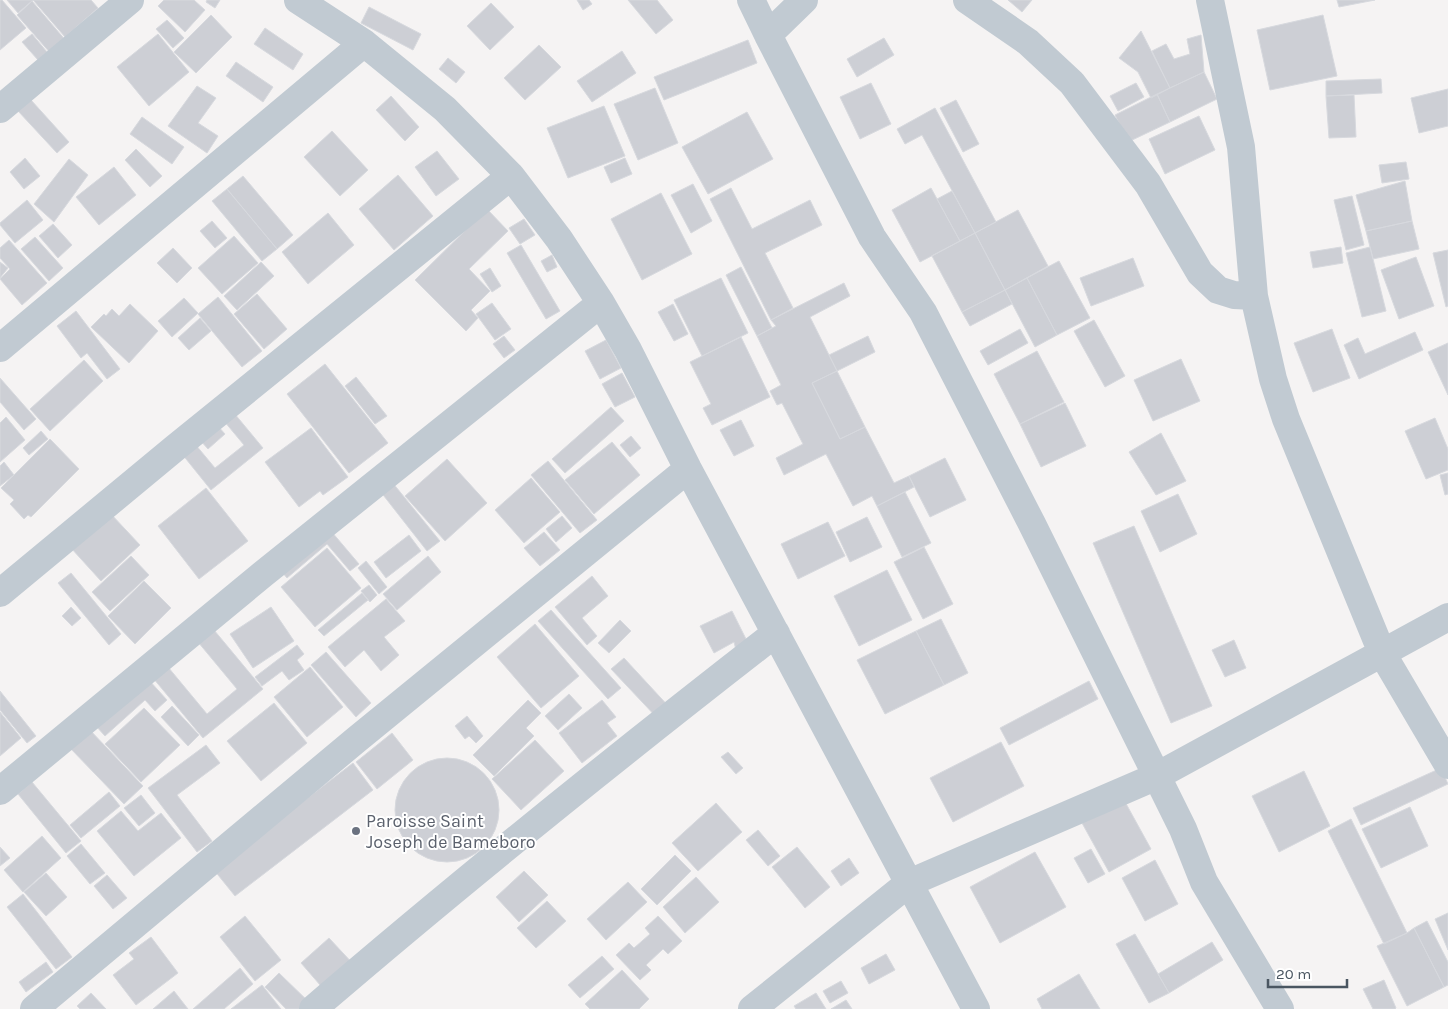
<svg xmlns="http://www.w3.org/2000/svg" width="1448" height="1009" font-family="Karla,sans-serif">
  <rect width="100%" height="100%" fill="#f5f3f3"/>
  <path fill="#cdcfd5" stroke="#d7d9de" d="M0,0H2L26,28L0,50Z
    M7,0H33L18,13Z
    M33,0H91L98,8L65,37Z
    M164,0H194L205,10L185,32L158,6Z
    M207,0H220L215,8L206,2Z
    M577,0H589L592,4L583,10Z
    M628,0H657L673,20L656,34Z
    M1008,0H1032L1022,12Z
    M1337,0H1375L1339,7Z
    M32,1L67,42L52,55L17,15Z
    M491,3L514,27L490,50L467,26Z
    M369,7L421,34L413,50L361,23Z
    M211,15L232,37L196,73L174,52Z
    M1323,15L1337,76L1270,90L1257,30Z
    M167,20L184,38L173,48L156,29Z
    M265,28L303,54L293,70L254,44Z
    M1141,31L1170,88L1151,98L1138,72L1119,58Z
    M32,34L47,52L38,60L22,42Z
    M158,34L189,72L149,106L117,67Z
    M1201,35L1204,72L1170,88L1152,51L1166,44L1174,59L1190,54L1187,39Z
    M884,38L894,55L857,77L847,59Z
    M748,40L757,63L664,100L654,77Z
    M539,45L561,67L525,100L504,78Z
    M622,51L636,73L592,102L577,81Z
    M448,58L465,72L456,83L439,69Z
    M236,62L273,87L263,102L226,76Z
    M1204,72L1217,99L1170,122L1157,94Z
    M1381,79L1382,93L1326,96V81Z
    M871,83L891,124L860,139L840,97Z
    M1136,83L1144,97L1118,111L1110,96Z
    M197,86L216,98L198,123L218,136L207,153L168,126Z
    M655,88L678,143L638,160L614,104Z
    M1448,89V126L1419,133L1411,98Z
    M1157,94L1170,122L1128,142L1115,115Z
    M1354,95L1356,137L1329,138L1326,96Z
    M391,96L419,127L405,141L376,110Z
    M31,100L69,142L57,153L18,111Z
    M956,100L979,144L963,152L940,108Z
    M604,106L625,156L568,178L547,128Z
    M935,108L996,222L975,233L922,135L905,144L897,129Z
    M747,112L773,159L708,194L682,147Z
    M1199,116L1215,150L1165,174L1149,139Z
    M142,117L184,147L172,164L130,134Z
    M332,131L368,170L340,196L304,157Z
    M136,149L162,176L150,187L125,160Z
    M437,151L459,179L436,196L415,167Z
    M25,158L40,176L24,189L10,172Z
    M625,158L632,174L611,183L604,167Z
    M69,159L88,175L54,222L34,204Z
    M1406,162L1409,179L1382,183L1379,165Z
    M114,167L136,195L99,225L76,197Z
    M398,175L433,216L394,250L359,209Z
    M243,176L293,235L277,249L227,189Z
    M1405,181L1412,221L1366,231L1356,195Z
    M693,184L712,221L691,233L671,195Z
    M731,188L752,229L810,200L822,225L765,253L793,308L771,320L710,199Z
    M931,188L960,241L920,262L892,210Z
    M227,189L277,249L262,261L212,201Z
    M952,191L975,233L960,241L937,199Z
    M661,193L692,254L642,280L611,219Z
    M1352,196L1364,245L1346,250L1334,200Z
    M27,200L43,220L15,243L0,225V223Z
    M487,209L508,231L469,269L490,291L471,310L478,318L466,331L415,280Z
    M1018,210L1048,266L1005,290L975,233Z
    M328,213L354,245L308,284L282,252Z
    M524,219L535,235L520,244L509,228Z
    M212,221L227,238L215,248L200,231Z
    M1412,221L1419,249L1373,259L1366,231Z
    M53,224L72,245L58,258L39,236Z
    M975,233L1005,290L962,312L932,256Z
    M234,236L258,263L222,294L198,268Z
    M35,237L63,268L49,281L21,249Z
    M9,240L47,283L22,305L0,279L10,269L0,258V248Z
    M521,245L560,311L546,319L507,253Z
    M1341,247L1343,263L1313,268L1310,252Z
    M1370,247L1386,311L1362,317L1346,253Z
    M173,248L192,268L177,283L157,263Z
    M1448,250V306L1446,307L1433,253Z
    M552,255L557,267L547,272L541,261Z
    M1416,257L1434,306L1399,319L1381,270Z
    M1133,258L1144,286L1091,306L1080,278Z
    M1059,261L1090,318L1057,335L1027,278Z
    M0,262L8,268L0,278Z
    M261,262L274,276L237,310L224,296Z
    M741,267L772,328L757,336L726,275Z
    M490,268L501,286L492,292L480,274Z
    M721,278L748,333L702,356L674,300Z
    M1027,278L1057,335L1035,347L1005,290Z
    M844,283L850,296L810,317L837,371L812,383L840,439L865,427L894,483L909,476L914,487L877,506L872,496L853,506L826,454L784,475L776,458L803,444L782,403L777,405L770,391L781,385L757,336L776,326L771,320Z
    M1005,290L1012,304L970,326L962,312Z
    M257,294L287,329L264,349L234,314Z
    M218,297L262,351L242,367L198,314Z
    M184,298L198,313L172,337L158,321Z
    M492,303L511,329L495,340L476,314Z
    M130,304L158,331L129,363L91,327L104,314L106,316L112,309L119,316Z
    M673,304L688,334L674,341L658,312Z
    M76,311L120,369L107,379L87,353L81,358L57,326Z
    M200,318L211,331L189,350L178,338Z
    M1094,320L1125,376L1105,387L1074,331Z
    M1020,329L1028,343L988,365L980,351Z
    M1332,329L1350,378L1313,392L1294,343Z
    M1415,332L1423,350L1359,379L1344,345L1358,338L1365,354Z
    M504,336L515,350L504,358L493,344Z
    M868,336L875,352L837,371L829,355Z
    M741,337L770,397L712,425L703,408L711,404L690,362Z
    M606,340L621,368L600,379L585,351Z
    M1448,343V395L1428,352Z
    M1037,351L1064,402L1020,424L994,374Z
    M1181,359L1200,401L1153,421L1134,380Z
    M84,360L103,381L50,431L30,409Z
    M325,364L388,443L349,473L287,394Z
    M837,371L865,427L840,439L812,383Z
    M622,373L635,397L615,407L602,384Z
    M356,377L387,416L375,424L345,386Z
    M0,378L36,419L24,430L0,402Z
    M1065,403L1086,446L1041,467L1020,424Z
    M611,407L624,421L565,473L552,459Z
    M234,413L263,448L211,490L182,454L195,444L215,468L244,445L224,421Z
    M6,417L25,440L0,462V423Z
    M1435,418L1448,449V470L1426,479L1405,431Z
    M741,420L754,446L734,456L720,430Z
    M217,425L225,434L208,449L200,440Z
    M311,428L348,477L323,495L320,491L299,507L265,462Z
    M41,431L48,439L29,455L23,448Z
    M1161,433L1186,481L1156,495L1129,452Z
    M631,436L641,448L630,457L620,445Z
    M50,439L79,469L31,517L28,515L24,519L10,504L14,500L1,488Z
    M612,442L640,475L594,514L565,480Z
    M945,458L966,500L930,517L909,476Z
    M447,459L487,503L445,541L405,496Z
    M548,461L597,520L580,533L531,475Z
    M4,462L14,475L0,486V466Z
    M1448,473V494L1445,495L1440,475Z
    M531,478L560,512L524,543L495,510Z
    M392,482L440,541L427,551L380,491Z
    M206,488L248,541L199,579L158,526Z
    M905,492L931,543L902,557L877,506Z
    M1178,494L1197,534L1160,552L1141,511Z
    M110,513L140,545L101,581L71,548Z
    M562,516L572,528L556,542L546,529Z
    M867,517L882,547L850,562L836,532Z
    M828,522L845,556L798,579L781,544Z
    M1134,526L1212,706L1171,723L1093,543Z
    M331,531L359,564L350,571L327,544L287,578L282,572Z
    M544,532L560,550L540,566L524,548Z
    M409,535L421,551L386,578L374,562Z
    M924,547L953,604L923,619L894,562Z
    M327,548L361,588L315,627L281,587Z
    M131,556L149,575L110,611L92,592Z
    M428,556L441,572L397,610L383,594Z
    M366,561L387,587L379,594L358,568Z
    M887,570L912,620L859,646L834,596Z
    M71,573L121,634L109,645L58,583Z
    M592,576L608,596L582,618L597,636L587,645L555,607Z
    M144,581L171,608L135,644L108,616Z
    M369,585L377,595L370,602L361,591Z
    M362,593L368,600L324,636L318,630Z
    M386,599L405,621L384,637L399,655L381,671L364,650L345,667L328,647Z
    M71,607L81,618L72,626L62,616Z
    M271,607L294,641L253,668L230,634Z
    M551,610L621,688L608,699L538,621Z
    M732,611L748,643L736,650L734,642L714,653L700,626Z
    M941,619L968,673L944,685L916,631Z
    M620,620L631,631L609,653L598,643Z
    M535,624L579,676L541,708L497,657Z
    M214,630L263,689L203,738L153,678L168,667L207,714L237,689L198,642Z
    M916,631L944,685L885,714L857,660Z
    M1234,640L1246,668L1225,677L1212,650Z
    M297,645L304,654L297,660L304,670L289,680L282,671L262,686L255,677Z
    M326,652L371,703L356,717L311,665Z
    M624,658L672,710L660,721L611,669Z
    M310,667L343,707L307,737L274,697Z
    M148,679L167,700L155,711L145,700L105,736L96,726Z
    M1089,681L1098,699L1009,745L1000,728Z
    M0,691L36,736L27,743L0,710Z
    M569,694L582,708L558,730L545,716Z
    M528,700L541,713L526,728L534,736L494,776L473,755Z
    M602,700L616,717L607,723L617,736L582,763L559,733Z
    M274,703L307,743L261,781L227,741Z
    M172,706L199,735L188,746L161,717Z
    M144,708L180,745L141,782L105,744Z
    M0,712L21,738L0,756Z
    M467,716L483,736L476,743L469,736L465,739L455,726Z
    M89,729L143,786L124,804L70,748Z
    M392,733L413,760L377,789L356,762Z
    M535,740L564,771L521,810L492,779Z
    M1001,742L1024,786L953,822L930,778Z
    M206,745L220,763L177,795L212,841L197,852L148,788Z
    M728,752L743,768L736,774L721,757Z
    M395 810a52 52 0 1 1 104 0a52 52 0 1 1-104 0Z
    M353,763L373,790L235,896L214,870Z
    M1441,768L1448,784L1361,825L1353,808Z
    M1304,771L1330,826L1279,852L1252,796Z
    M32,782L81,841L66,853L18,794Z
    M109,792L120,806L81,838L70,825Z
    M141,795L155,813L139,826L124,808Z
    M1124,800L1151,849L1109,872L1082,823Z
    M716,803L742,832L698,871L672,843Z
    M1410,807L1428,846L1381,868L1362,829Z
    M121,811L138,831L161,813L181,838L134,876L97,831Z
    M1351,819L1407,933L1384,944L1328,831Z
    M758,830L780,856L768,866L746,840Z
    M42,836L61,858L23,892L4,870Z
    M81,844L105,873L90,884L67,856Z
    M0,847L10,858L0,866Z
    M797,847L830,887L805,908L772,867Z
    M1091,849L1105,874L1088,883L1074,858Z
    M1035,852L1066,907L1000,943L970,887Z
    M675,855L691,871L657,905L641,889Z
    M849,858L859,873L841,886L831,871Z
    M1155,860L1178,904L1145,921L1122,878Z
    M524,871L548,895L519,922L496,897Z
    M46,873L67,897L46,916L24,892Z
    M107,875L127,898L113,909L94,886Z
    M696,877L719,902L685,933L663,907Z
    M628,882L647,902L606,940L587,919Z
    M23,894L72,957L56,969L7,907Z
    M547,901L566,921L536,948L517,928Z
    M1448,913V950L1435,919Z
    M245,916L281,960L255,981L220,937Z
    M658,916L682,941L668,954L663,949L646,965L651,970L640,980L616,955L629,943L634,948L650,934L645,928Z
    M1427,921L1448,962V985L1444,987L1414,928Z
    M1414,928L1444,987L1407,1006L1377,946L1407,933Z
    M1135,934L1169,993L1149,1003L1116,944Z
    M151,937L178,973L136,1005L113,975L134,959L129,953Z
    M329,938L356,967L327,993L301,963Z
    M1212,942L1223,960L1169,993L1158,974Z
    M886,954L895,970L869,984L861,968Z
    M602,956L614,969L580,998L568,985Z
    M46,962L53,972L26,992L19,982Z
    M240,968L253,984L224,1009H193Z
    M622,970L649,999L639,1009H590L585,1004Z
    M279,973L313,1006L310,1009H286L265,987Z
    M1079,974L1100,1009H1042L1037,999Z
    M1384,980L1396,1008L1395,1009H1373L1363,989Z
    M841,981L848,993L830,1003L823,991Z
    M262,985L281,1009H231Z
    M174,991L188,1009H153Z
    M91,993L106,1009H80L77,1006Z
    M816,993L826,1009H796L794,1006Z
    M846,1000L852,1009H831Z"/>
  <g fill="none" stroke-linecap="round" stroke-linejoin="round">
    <path stroke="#c1cad2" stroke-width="28" d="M298,0L364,43L445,109L511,176L559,239L601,303L628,350L688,469L976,1009
      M751,0L768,35L872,237L923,312L1032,524L1183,829L1204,882L1280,1009
      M967,0L1028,42L1072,83L1148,184L1200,273L1218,290L1234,295L1254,296
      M1210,0L1241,147L1254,296L1273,379L1286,419L1382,653L1448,765
      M768,35L804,0
      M0,109L130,0
      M0,348L364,43
      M0,593L175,448L511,176
      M0,791L263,574L601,303
      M34,1009L356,740L688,469
      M313,1009C464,879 619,755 776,633
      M752,1009L909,883L1155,777L1448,617"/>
  </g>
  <circle fill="#6b7280" stroke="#fff" stroke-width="2" cx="356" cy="831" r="5"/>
  <g text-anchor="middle" stroke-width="4" stroke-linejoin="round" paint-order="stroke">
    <g font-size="18" fill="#5b616d" stroke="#fff" text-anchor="start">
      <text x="366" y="827">Paroisse Saint<tspan x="366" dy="21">Joseph de Bameboro</tspan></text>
    </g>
  </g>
  <path d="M1268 979v8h79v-8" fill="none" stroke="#4a5661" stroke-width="2.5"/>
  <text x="1276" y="979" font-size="15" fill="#4a5661" stroke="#ffffff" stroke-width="4" paint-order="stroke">20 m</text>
</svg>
